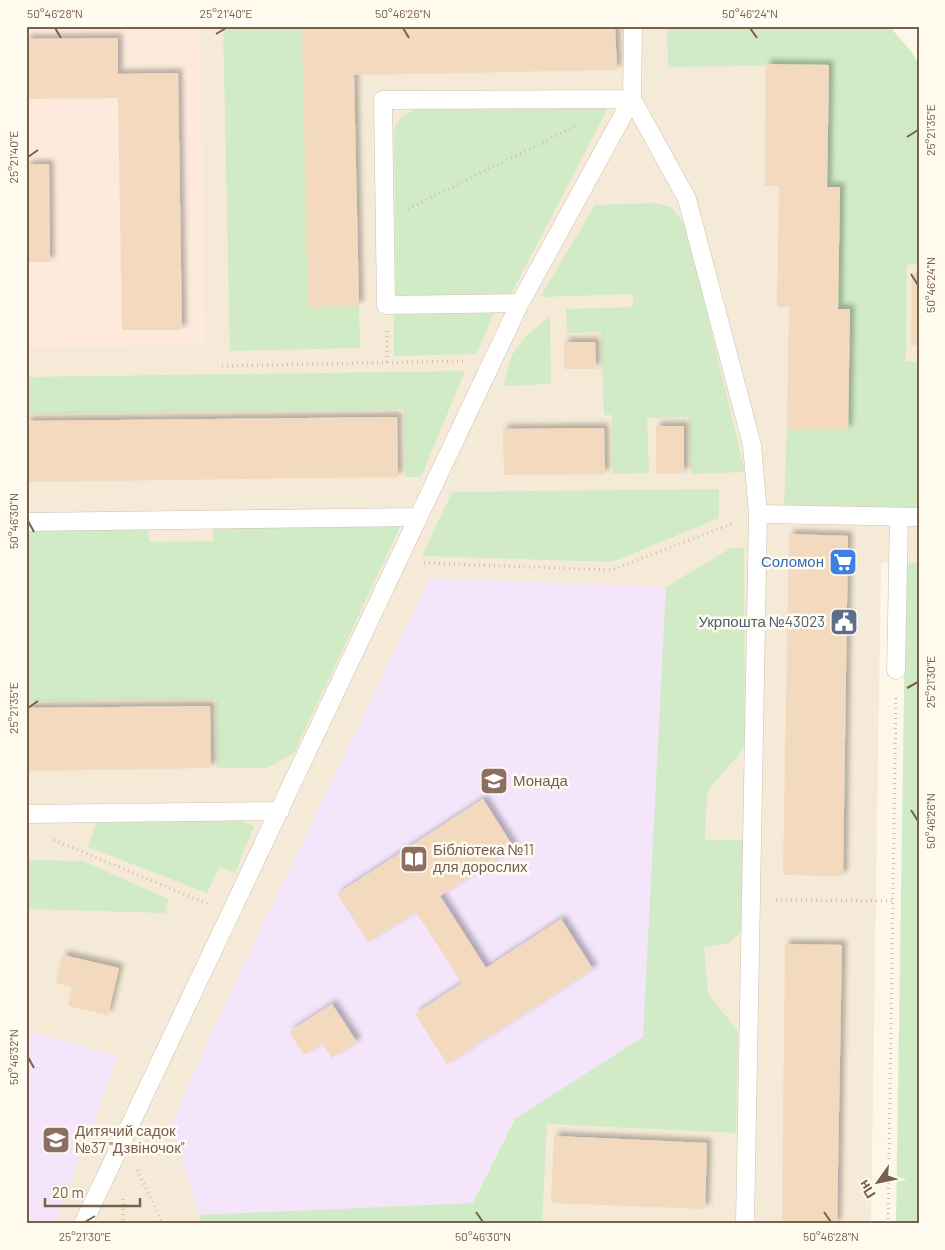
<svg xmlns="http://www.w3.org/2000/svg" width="945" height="1250" font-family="Barlow,sans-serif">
  <defs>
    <filter id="shadow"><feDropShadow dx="4.5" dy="-4.5" stdDeviation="2.5" flood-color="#0004"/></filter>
  </defs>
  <rect width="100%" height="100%" fill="#fdf7e9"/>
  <path fill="#f5ead7" d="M26,26H889L910,50L919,64V563H881L871,1224H26Z"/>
  <path fill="#fdeadc" d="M26,26H200L205,345L26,347Z"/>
  <path fill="#f4e5fa" d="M430,578L666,587L644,1037L515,1119L473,1203L200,1215L170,1126L238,976Z
    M26,1030L118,1056L55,1224H26Z"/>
  <path fill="#d1ebc6" d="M223,26H302L308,307L359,306L360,348L230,351Z
    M667,26H889L910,50L919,64V264L907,265L906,361L919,362V508L784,505L787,429L848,430L850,309H838L840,187H827L829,65L668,67Z
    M608,108L510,296H396L394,129L402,116L417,109Z
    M654,203L671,207L686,226L745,472L691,474L689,417L647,418L649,473L613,474L612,415H604L601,332L567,333L566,309L633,307V294L540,297L595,205Z
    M493,313L477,354L394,356V314Z
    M550,316L551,384L503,386L512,355L526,336Z
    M465,371L421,477H406L404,409L26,414V377Z
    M719,489V518L612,562L422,556L452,492Z
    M401,525L294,753L267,768H217L216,699L26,701V530L148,528L149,542L213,541V527Z
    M731,548H744L745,747L707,792L705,840H744L741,931L729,943L704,947L708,994L738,1031L736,1133L547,1124L542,1224H201L200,1215L473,1203L515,1119L643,1037L666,587Z
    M906,563H919V1224H896Z
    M239,820L254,826L235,873L219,867L207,893L88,847L96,823Z
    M26,860L83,861L168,899L165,913L26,909Z"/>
  <path fill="#f3dabf" filter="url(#shadow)" d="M302,26H615L617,70L354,75L359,306L308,307Z
    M118,38V74L178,73L182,330H122L118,98L26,99V39Z
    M766,64L829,65L827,187H840L838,309H850L848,430L787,429L789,307H777L779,186H765Z
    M49,164L50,262H26V165Z
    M912,277L919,278V346L911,345Z
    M564,342H595L596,369H564Z
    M397,417L398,477L26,482V421Z
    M656,426H684V473L656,474Z
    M604,428L605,474L504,475L503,429Z
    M789,534L848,536L843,876L783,875Z
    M210,706L211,768L26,771V708Z
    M483,799L514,848L440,896L486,968L561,919L593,969L447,1064L415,1014L462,983L416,912L368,942L337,894Z
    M785,944L842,945L837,1224H782Z
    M63,955L119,968L108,1015L68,1006L72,987L56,983Z
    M332,1004L357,1042L332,1058L322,1043L304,1055L289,1032Z
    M554,1136L707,1143L705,1209L551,1203Z"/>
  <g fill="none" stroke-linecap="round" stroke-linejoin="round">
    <defs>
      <path id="lane" d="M520,303L386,305L383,100L632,99L687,199L752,445L758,514
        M26,522L418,517
        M896,670L899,517
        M26,814L280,811
        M83,1224L520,303L632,99L633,26
        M745,1224L758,514L919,517"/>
    </defs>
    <use href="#lane" stroke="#cfc0ad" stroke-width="19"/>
    <path stroke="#d8bda2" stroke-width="3" stroke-dasharray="1 4" stroke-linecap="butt" d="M408,209L578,125
      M387,331V362
      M222,366L466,361
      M424,563L612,570L734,523
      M54,840L208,904
      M776,900L893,901
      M137,1170L163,1224
      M123,1199V1224
      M888,1224L896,694"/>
    <use href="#lane" stroke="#fff" stroke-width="18"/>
  </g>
  <path fill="none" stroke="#78604b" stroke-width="2" d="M55,28L61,38M403,28L409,38M750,28L757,38M216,34L226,28M907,137L918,130M28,157L38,150M911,274L918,285M28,521L34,532M907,688L918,682M28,708L38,701M911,810L918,821M28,1057L34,1068M476,1212L483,1222M824,1212L831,1222M85,1222L95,1216"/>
  <defs>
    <symbol id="supermarket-square" viewBox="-11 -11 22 22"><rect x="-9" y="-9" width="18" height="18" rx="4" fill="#3f7fe0" stroke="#fffbef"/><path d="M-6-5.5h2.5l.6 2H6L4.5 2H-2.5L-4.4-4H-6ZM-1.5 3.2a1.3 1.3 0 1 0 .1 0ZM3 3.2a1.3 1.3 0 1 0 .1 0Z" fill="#fff"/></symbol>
    <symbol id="civic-square" viewBox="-11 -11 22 22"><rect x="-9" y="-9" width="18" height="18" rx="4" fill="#5c6f8a" stroke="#fffbef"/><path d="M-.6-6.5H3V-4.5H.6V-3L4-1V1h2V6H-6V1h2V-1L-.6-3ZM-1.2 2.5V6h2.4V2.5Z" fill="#fff"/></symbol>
    <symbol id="university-square" viewBox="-11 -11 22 22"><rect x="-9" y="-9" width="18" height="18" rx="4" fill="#8d6e63" stroke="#fffbef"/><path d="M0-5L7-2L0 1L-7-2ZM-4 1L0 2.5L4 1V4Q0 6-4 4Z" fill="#fff"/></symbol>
    <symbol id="library-square" viewBox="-11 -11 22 22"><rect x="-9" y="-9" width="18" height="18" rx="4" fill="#8d6e63" stroke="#fffbef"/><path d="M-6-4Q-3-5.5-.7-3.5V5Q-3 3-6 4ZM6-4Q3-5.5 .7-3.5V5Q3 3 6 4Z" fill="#fff"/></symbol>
    <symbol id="school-square" viewBox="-11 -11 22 22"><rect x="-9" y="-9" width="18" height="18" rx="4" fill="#8d6e63" stroke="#fffbef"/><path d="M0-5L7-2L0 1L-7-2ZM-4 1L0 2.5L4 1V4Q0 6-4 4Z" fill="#fff"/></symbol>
  </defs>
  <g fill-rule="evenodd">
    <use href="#supermarket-square" x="827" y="546" width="32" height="32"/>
    <use href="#civic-square" x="828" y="606" width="32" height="32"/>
    <use href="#university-square" x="478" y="765" width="32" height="32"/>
    <use href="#library-square" x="398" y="843" width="32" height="32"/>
    <use href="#school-square" x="40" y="1124" width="32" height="32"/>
  </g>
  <g text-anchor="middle" stroke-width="5" stroke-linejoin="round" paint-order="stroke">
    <g font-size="15" fill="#366cbe" stroke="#fffbef" text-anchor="end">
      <text x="824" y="567">Соломон</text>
    </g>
    <g font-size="15" fill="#4e5e75" stroke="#fffbef" text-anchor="end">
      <text x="825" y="627">Укрпошта №43023</text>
    </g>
    <g font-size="15" fill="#785e54" stroke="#fffbef" text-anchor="start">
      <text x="513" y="786">Монада</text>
      <text x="433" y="855">Бібліотека №11<tspan x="433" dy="17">для дорослих</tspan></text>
      <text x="75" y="1136">Дитячий садок<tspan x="75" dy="17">№37 "Дзвіночок"</tspan></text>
    </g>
  </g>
  <rect width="945" height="1250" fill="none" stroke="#fffbef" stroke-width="55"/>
  <g transform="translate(878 1182) rotate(237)" stroke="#fffbef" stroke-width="4" paint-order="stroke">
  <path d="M0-4L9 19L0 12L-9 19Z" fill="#78604b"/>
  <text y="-8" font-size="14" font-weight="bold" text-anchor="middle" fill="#78604b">Пн</text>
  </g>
  <path d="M45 1198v8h95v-8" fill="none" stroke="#78604b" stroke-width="2.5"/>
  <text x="52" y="1198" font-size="15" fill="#78604b" stroke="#fffbef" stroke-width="4" paint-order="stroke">20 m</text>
  <rect x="28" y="28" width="890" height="1194" fill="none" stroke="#78604b" stroke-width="2"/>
  <g font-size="12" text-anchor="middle" fill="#78604b">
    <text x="55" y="18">50°46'28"N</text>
    <text x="226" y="18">25°21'40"E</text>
    <text x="403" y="18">50°46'26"N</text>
    <text x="750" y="18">50°46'24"N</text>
    <text transform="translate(931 130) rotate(-90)" y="4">25°21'35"E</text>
    <text transform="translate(14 157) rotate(-90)" y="4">25°21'40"E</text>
    <text transform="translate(931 285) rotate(-90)" y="4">50°46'24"N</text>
    <text transform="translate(14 521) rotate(-90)" y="4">50°46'30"N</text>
    <text transform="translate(931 682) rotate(-90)" y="4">25°21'30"E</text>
    <text transform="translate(14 708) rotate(-90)" y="4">25°21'35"E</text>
    <text transform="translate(931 821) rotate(-90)" y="4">50°46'26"N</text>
    <text transform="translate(14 1057) rotate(-90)" y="4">50°46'32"N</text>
    <text x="85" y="1241">25°21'30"E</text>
    <text x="483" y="1241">50°46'30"N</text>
    <text x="831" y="1241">50°46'28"N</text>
  </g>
</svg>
